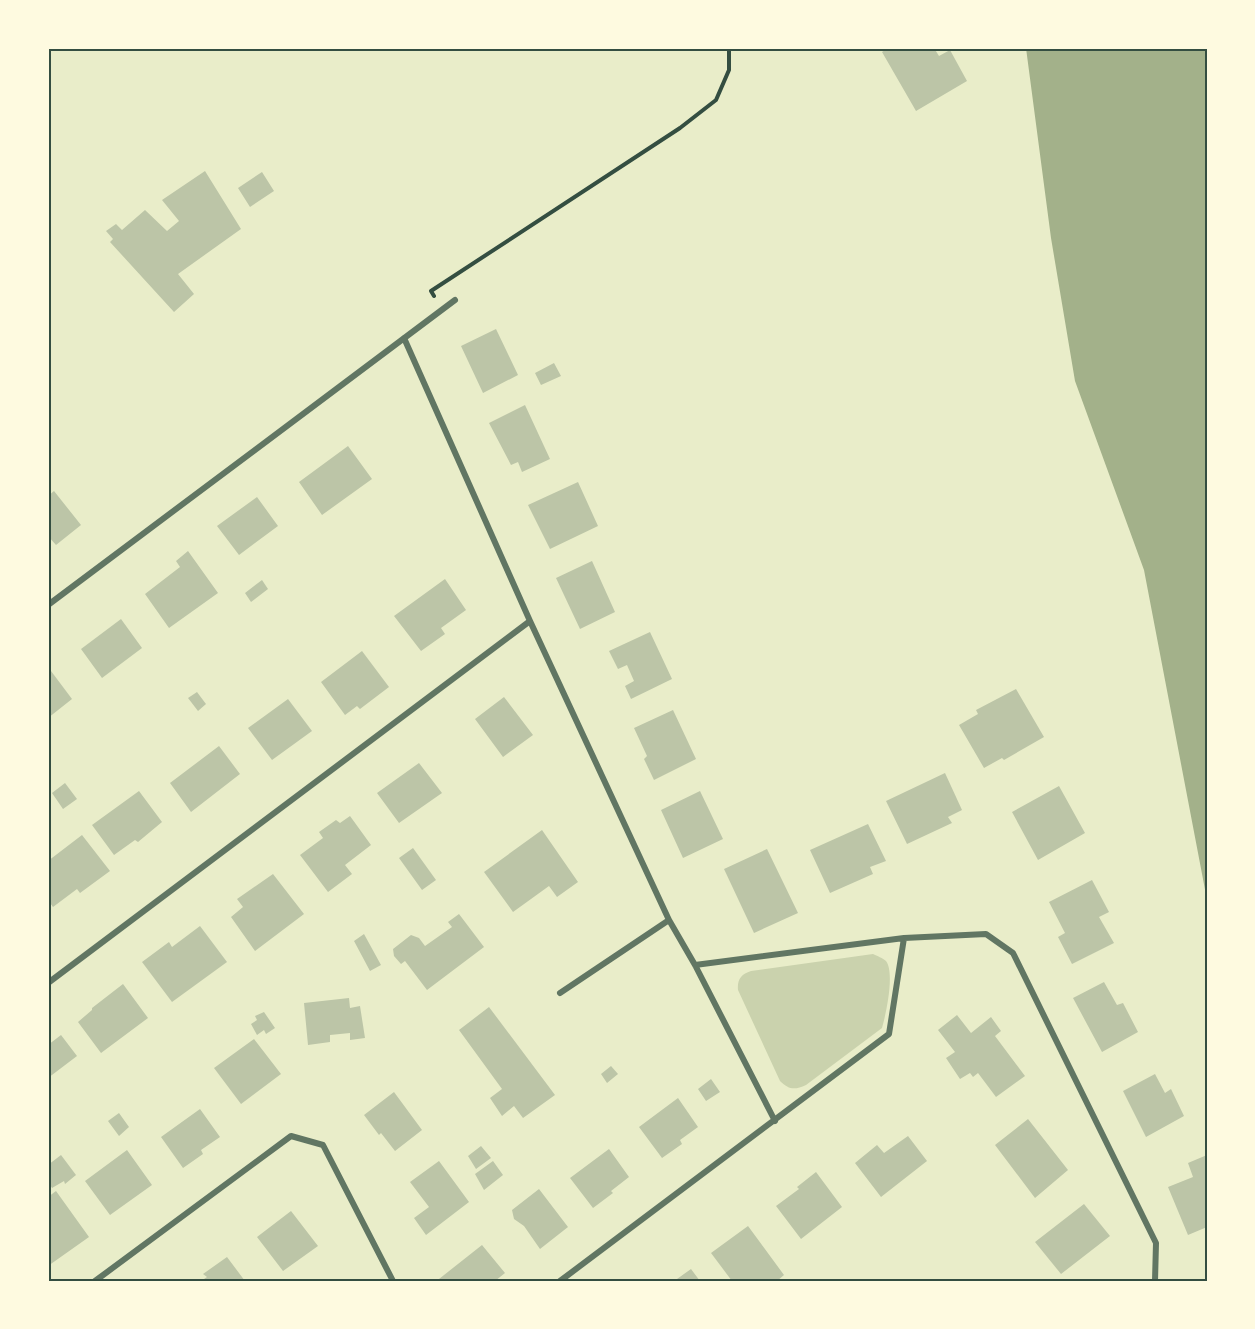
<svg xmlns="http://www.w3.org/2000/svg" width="1255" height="1329" font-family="Poppins,sans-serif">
  <rect width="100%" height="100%" fill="#e9edc9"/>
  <path fill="#cad2ad" d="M873,954C877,956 883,958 886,961C895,973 886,1014 882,1028L806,1085C795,1090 789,1090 780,1081L738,990C737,980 741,974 751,971Z"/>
  <path fill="#a3b18a" d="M1026,48H1207V900L1144,570L1075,381L1051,238Z"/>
  <path fill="#bcc5a7" d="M888,48H934L939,56L950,50L967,81L916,111L882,52Z
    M205,171L241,229L178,274L194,294L174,312L110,242L113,239L106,231L116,224L122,230L145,210L167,231L179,221L162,200Z
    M262,172L274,191L250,207L238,188Z
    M496,329L518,375L483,393L461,346Z
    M554,363L561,376L541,385L535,373Z
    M525,405L550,459L522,472L518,462L511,465L489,423Z
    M348,446L372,479L322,515L299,482Z
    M578,482L598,526L550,549L528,505Z
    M54,491L81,525L56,545L48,536V496Z
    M257,497L278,526L239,555L217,526Z
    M188,551L218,593L169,628L145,594L180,567L176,561Z
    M592,561L615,612L580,629L556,578Z
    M445,579L466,610L441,628L445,634L421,651L394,616Z
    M262,580L268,589L251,602L245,593Z
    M121,619L142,648L102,678L81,649Z
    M650,632L672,679L631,699L625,686L634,681L627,665L618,669L609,651Z
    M362,651L389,687L360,709L357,706L345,715L321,682Z
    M48,667L72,699L48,718Z
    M1016,689L1044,737L1004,760L1002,758L984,768L959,725L978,714L976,710Z
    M197,692L206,704L198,711L188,698Z
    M504,697L533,735L503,757L475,719Z
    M288,699L312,731L272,760L248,728Z
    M673,710L696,759L654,780L644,759L647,756L634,728Z
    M219,746L240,774L191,812L170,783Z
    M419,763L442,793L399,823L377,793Z
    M945,773L962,810L948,817L952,823L907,844L886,801Z
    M65,783L77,799L63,809L52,793Z
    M1059,786L1085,833L1038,860L1012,812Z
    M139,791L162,822L138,842L135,840L114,855L92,825Z
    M700,791L723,839L683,858L661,810Z
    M350,816L371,845L345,865L352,874L328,892L300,855L323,838L319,832L336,820L340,823Z
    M868,824L886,861L870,867L873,874L830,893L810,850Z
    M542,830L578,882L557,897L549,886L513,912L484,872Z
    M82,835L110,871L80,893L77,889L53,907L48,900V861Z
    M413,848L436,880L422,890L399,858Z
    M767,849L798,913L754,933L724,869Z
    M273,874L304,914L255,951L231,917L243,907L237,899Z
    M1092,880L1109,912L1099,917L1114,943L1072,964L1058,937L1065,933L1049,902Z
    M459,914L484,947L427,990L405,961L401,964L394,956L393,949L411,935L419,938L425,946L452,927L448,922Z
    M200,926L227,962L172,1002L142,962L169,942L172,947Z
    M364,934L381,965L370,971L354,941Z
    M1104,982L1117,1005L1123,1003L1138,1032L1102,1052L1073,998Z
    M123,984L148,1018L101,1053L78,1022L92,1010V1008Z
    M349,998L350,1008L360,1006L365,1038L350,1040V1033L330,1035V1042L308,1045L304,1003Z
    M489,1007L555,1095L523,1118L514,1106L502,1116L490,1098L502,1089L459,1030Z
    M264,1012L275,1028L266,1034L264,1030L257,1035L251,1024L257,1020L255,1016Z
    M957,1015L971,1033L991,1017L1001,1031L995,1036L1025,1076L996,1097L978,1073L973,1077L970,1073L960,1079L946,1058L955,1052L938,1030Z
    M61,1035L77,1056L48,1078V1045Z
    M254,1039L281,1074L241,1104L214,1068Z
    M611,1066L618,1074L607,1083L601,1074Z
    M1155,1074L1165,1093L1171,1089L1184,1116L1146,1137L1123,1091Z
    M711,1079L720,1092L706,1101L698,1089Z
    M394,1092L422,1130L395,1151L381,1133L379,1135L364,1115Z
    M678,1098L698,1127L680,1140L682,1144L662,1158L639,1127Z
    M200,1109L220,1137L201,1150L203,1154L183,1168L161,1137Z
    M119,1113L129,1127L119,1136L108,1121Z
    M1028,1119L1068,1170L1035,1198L995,1145Z
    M908,1136L927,1161L881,1197L855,1163L877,1145L884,1153Z
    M481,1146L491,1158L476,1169L468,1156Z
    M609,1149L629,1177L611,1191L613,1193L593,1208L570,1178Z
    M127,1150L152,1185L110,1215L85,1181Z
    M61,1155L76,1175L65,1184L64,1181L52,1188L48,1182V1165Z
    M1207,1155V1227L1188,1235L1168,1187L1193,1177L1188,1163Z
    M439,1161L469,1202L426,1235L414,1218L429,1207L410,1182Z
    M493,1161L503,1175L484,1190L475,1174Z
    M816,1172L842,1207L801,1239L776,1206L799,1189L797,1187Z
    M539,1189L568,1227L540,1249L524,1226L514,1219L512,1210Z
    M56,1191L89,1237L48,1266V1197Z
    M1084,1204L1110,1236L1061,1274L1035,1242Z
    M291,1211L318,1246L283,1271L257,1237Z
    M748,1226L784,1275L777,1281H732L711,1253Z
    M482,1245L505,1273L495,1281H440L439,1279Z
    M227,1257L245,1281H201L207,1277L203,1274Z
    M691,1269L700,1281H674L677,1279Z"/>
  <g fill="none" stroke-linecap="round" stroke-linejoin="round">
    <path stroke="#344e41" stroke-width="4" d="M434,296L431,291L680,128L716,100L729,70V48"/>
    <path stroke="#617663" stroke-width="6" d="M404,338L530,621L669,920L695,965L775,1121
      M48,605L455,300
      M695,965L904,938L986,934L1013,953L1156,1243L1155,1281
      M48,983L530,621
      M560,993L669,920
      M95,1281L291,1136L323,1145L393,1281
      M560,1281L889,1034L904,938"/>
  </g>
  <rect width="1255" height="1329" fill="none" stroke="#fefae0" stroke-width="99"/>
  <rect x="50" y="50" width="1156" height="1230" fill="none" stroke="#344e41" stroke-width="2"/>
</svg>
